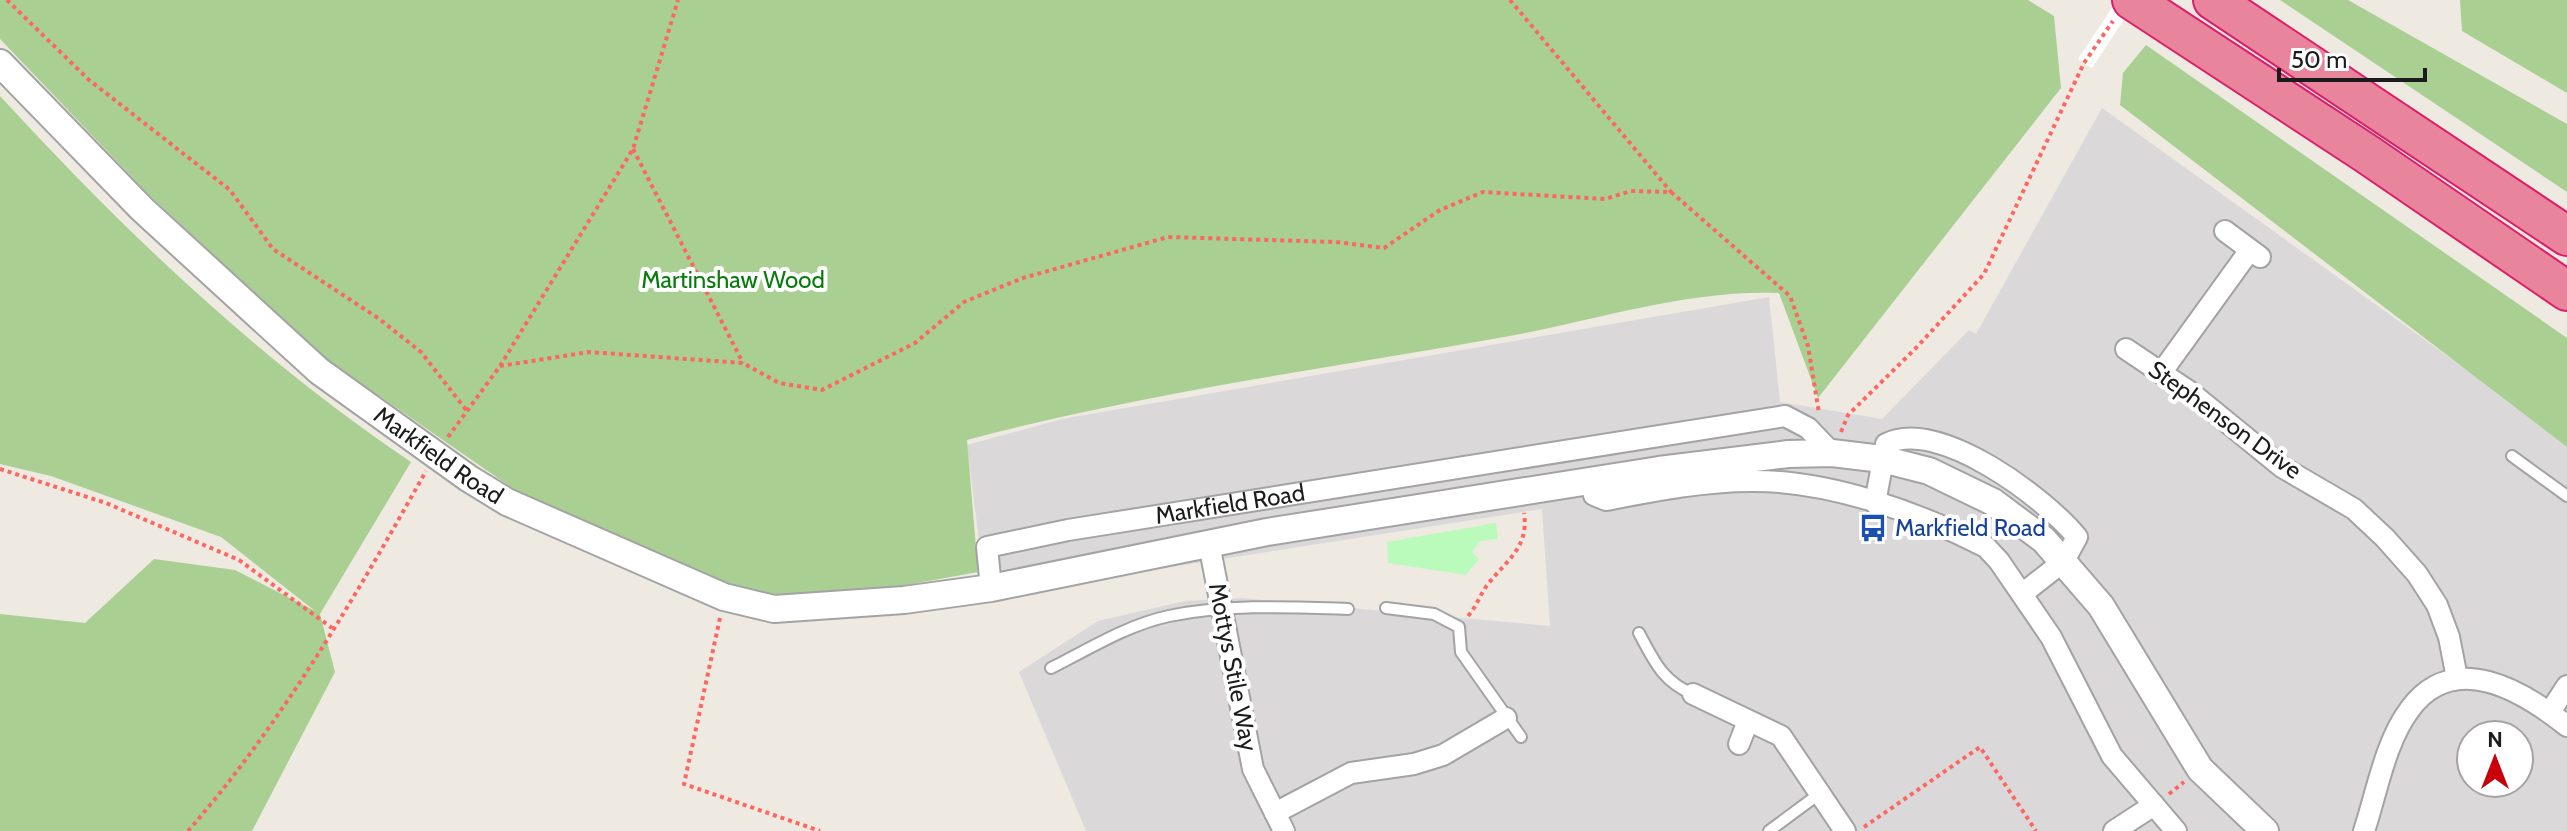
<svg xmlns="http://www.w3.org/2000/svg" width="2567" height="831" font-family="Cabin,sans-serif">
  <rect width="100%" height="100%" fill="#eee9e1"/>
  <path fill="#dad8d9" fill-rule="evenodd" d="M2102,108L2478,378L2567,447V831H1086L1019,672L1098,621L1185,601L1241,598L1550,626L1542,509L986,596L967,445L1062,419L1769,297L1780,402L1882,419L1969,330L1976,334ZM2471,735H2519V783H2471Z"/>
  <path fill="#a9cf93" d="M0,0H2028L2054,16L2061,88L1818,398L1779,293C1687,289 1594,321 1504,337C1324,369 1143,393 967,440L978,572L774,609L703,573L518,492L329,361L151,197L0,39Z
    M2280,0H2348L2567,124V192Z
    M2460,0H2567V93L2462,31Z
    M2146,45L2567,338V447L2120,105L2123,73Z
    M0,96C125,232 258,359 411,462L320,614L335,672L252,831H0V614L85,623L154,559L235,570L315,611L221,537L51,476L0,464Z"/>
  <path fill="#bafbbc" d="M1496,523L1498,539L1480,541L1472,552L1479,559L1466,575L1388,563L1387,542Z"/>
  <path fill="#fff" d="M2117,0H2137L2092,68L2078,59Z"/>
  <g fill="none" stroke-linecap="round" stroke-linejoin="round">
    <defs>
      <path id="service" d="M2512,456L2567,496
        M1386,608L1434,614L1459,627L1461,652L1521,737
        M1639,633C1654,661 1663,682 1693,694
        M1051,668C1089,649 1127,625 1169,616C1228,604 1288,607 1348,609
        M1769,831L1819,794"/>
      <g id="minor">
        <path d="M2225,231L2260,257"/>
        <path d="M2126,349L2190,392L2282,467L2354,509L2385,538L2417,574L2437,605L2449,637L2457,678"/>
        <path d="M2161,373L2250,250"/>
        <path d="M1591,482L1594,495L1606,500C1653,491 1703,481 1751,481C1829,480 1917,512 1986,547L1999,561L2051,637L2112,756L2176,831"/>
        <path d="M1875,503L1886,444C1938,417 2045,498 2077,537L2064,561L2022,594"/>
        <path d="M1209,544L1253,769L1284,831"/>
        <path id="s1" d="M991,588L987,547L1068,530L1785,416L1808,428L1832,453"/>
        <path d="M1693,694L1781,736L1845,831"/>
        <path d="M2550,712L2567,686"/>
        <path d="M1739,744L1748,721"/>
        <path d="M1275,813L1351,773L1414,764L1443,755L1506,718"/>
        <path d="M2114,831L2154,805"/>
        <path d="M2364,831C2377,792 2385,742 2410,709C2454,649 2523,691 2567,726"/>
      </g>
      <g id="tertiary">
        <path id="s2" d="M0,63L142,209L319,371L468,478L507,502L724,597L774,609L904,600L991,588L1267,532L1659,470L1788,454L1832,453L1882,459L1929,471L1993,502L2044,540L2101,606L2200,769L2265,831"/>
      </g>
      <path id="motorway" d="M2132,0L2367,154L2567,291
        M2213,0L2567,236"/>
    </defs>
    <use href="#service" stroke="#a3a3a3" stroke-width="14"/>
    <use href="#minor" stroke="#a3a3a3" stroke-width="24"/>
    <use href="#tertiary" stroke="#a3a3a3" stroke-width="30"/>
    <use href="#motorway" stroke="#dc1d6a" stroke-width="42"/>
    <path stroke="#fe6761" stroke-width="4" stroke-dasharray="4 4" stroke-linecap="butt" d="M7,0L89,80L230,190L273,249L378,318L421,352L467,411
      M1510,0L1671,192
      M633,149L743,363
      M500,366L633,149L678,0
      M1841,432L1848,415L1916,348L1984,274L2084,63L2113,21
      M448,437L500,366L589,352L743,363L779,383L822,390L915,343L964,302L1023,278L1168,237L1336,242L1384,248L1440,210L1483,192L1605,199L1631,191L1671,192L1790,296L1808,346L1819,413
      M0,469L106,503L239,560L332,628
      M1468,616C1477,606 1480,594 1488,584C1508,559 1529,547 1524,513
      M720,618L684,784L820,831
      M2169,794L2184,782
      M1864,827L1980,747L2036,831
      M188,831C281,725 357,594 426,471"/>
    <use href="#service" stroke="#fff" stroke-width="10"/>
    <use href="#minor" stroke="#fff" stroke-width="20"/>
    <use href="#tertiary" stroke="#fff" stroke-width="26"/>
    <use href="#motorway" stroke="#e9849d" stroke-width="38"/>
  </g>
  <defs>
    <symbol id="bus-bare" viewBox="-9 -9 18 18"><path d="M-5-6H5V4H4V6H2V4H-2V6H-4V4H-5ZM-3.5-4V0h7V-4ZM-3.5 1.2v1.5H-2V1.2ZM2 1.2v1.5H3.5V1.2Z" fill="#1a4fb4" stroke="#fff" stroke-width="2.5" paint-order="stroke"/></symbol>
  </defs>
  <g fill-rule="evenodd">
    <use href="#bus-bare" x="1853" y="508" width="40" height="40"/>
  </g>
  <g text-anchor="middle" stroke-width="8" stroke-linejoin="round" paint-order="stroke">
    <g font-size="24" fill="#077c0a" stroke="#fff">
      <text x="733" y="288">Martinshaw Wood</text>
    </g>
    <g font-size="24" fill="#1c1c1c" stroke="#fff">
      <text transform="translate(2225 420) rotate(36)" y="8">Stephenson Drive</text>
      <text dy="8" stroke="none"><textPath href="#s2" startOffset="590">Markfield Road</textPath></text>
      <text dy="8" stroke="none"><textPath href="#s1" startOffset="288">Markfield Road</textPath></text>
      <text transform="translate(1233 667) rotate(79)" y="8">Mottys Stile Way</text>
    </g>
    <g font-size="24" fill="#164399" stroke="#fff" text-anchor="start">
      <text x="1895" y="536">Markfield Road</text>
    </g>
  </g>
  <g transform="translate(2495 759)"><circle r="38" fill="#ffffff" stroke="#a4a4a4" stroke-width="2"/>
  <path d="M0-6L14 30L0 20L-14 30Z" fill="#c7000c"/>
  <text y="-12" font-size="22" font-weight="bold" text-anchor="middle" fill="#1c1c1c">N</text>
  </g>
  <path d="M2279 68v12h146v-12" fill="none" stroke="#1c1c1c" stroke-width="4"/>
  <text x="2291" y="68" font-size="24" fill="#1c1c1c" stroke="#ffffff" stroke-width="6" paint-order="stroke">50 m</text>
</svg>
